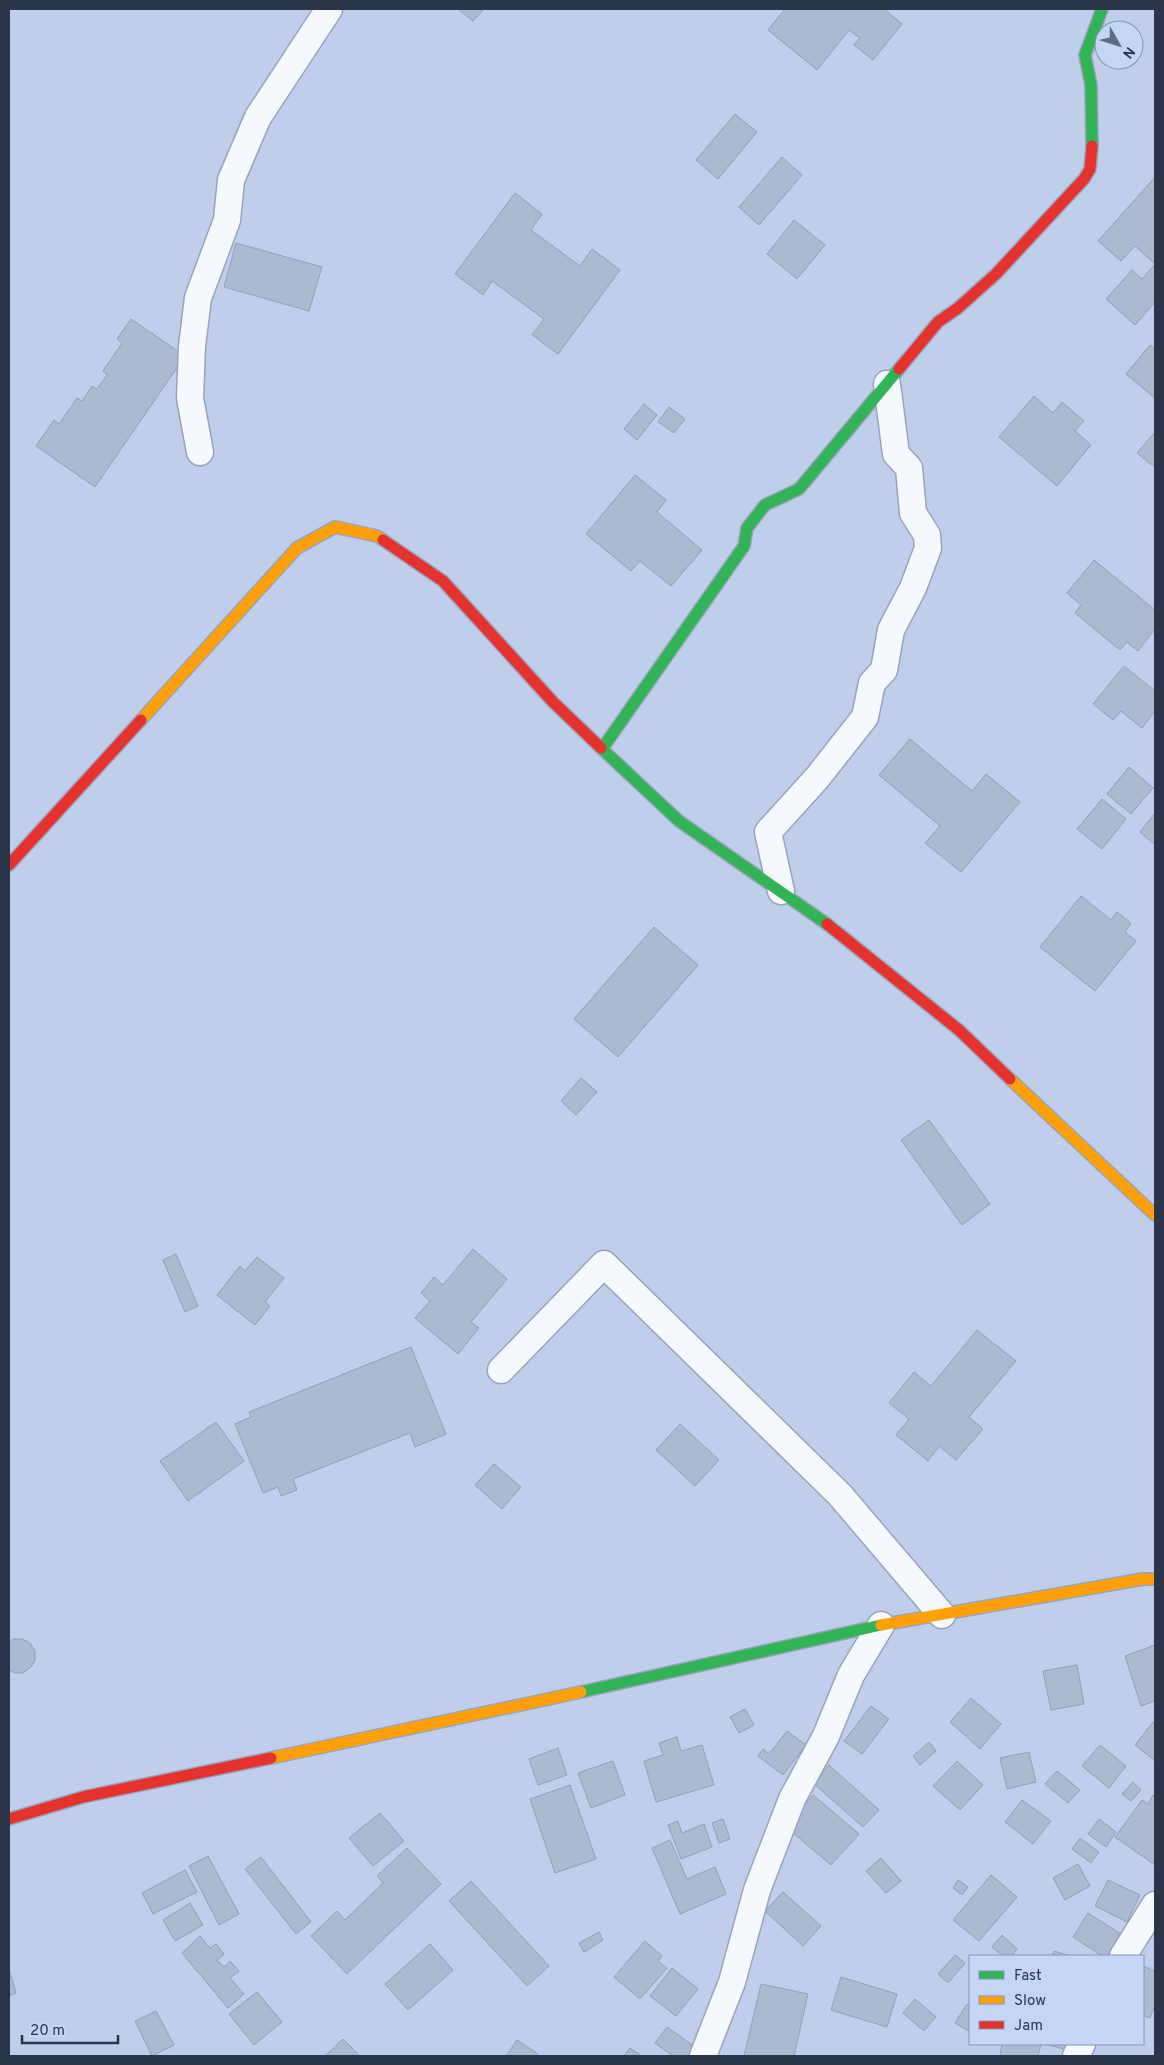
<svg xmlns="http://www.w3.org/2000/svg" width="1164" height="2065" font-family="Overpass,sans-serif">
  <rect width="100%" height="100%" fill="#beceeb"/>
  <path fill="#aabbd0" stroke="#91a1b6" d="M458,9H484L473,21Z
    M785,9H884L902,24L873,60L854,45L860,38L849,30L817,70L768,30Z
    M735,114L757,132L718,179L696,160Z
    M782,157L802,175L759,225L739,207Z
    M1155,177V302L1135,325L1106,299L1132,270L1142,279L1155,264L1135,246L1121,261L1098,241Z
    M515,193L542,214L531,230L580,266L592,249L620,270L558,354L532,335L544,319L492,281L483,295L455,274Z
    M794,220L825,245L797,279L767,254Z
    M236,243L322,267L309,311L224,287Z
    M131,319L185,356L95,487L36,446L54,420L59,424L77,398L82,401L92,386L97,389L107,375L103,371L122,343L117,339Z
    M1150,345L1155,349V398L1126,374Z
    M1034,396L1053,413L1062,402L1084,421L1075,431L1091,445L1057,486L999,437Z
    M644,404L657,415L637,440L624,429Z
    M669,407L685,419L674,433L658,422Z
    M1155,432V463L1153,466L1137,453Z
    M635,475L666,500L657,512L702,550L671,586L640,561L631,571L586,534Z
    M1094,560L1155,610V629L1138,651L1127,642L1120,650L1075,613L1081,605L1067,593Z
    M1124,666L1155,691V711L1142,728L1121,711L1113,720L1093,704Z
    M910,739L972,791L986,774L1020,802L961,872L925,843L940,826L879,775Z
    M1129,767L1153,788L1131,814L1107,794Z
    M1102,799L1126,819L1102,849L1077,829Z
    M1155,813V845L1140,832Z
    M1081,896L1111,920L1117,912L1131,923L1125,932L1136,941L1095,991L1040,947Z
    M654,927L698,965L618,1057L574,1019Z
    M581,1078L597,1092L576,1115L561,1101Z
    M929,1120L990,1204L962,1225L901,1140Z
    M473,1249L507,1279L471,1322L479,1328L458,1354L415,1318L430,1301L421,1293L434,1277L443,1285Z
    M176,1254L198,1306L185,1312L163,1260Z
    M257,1257L284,1278L265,1302L270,1306L255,1325L217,1295L240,1266L245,1271Z
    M977,1330L1016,1361L969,1417L983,1429L956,1460L939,1446L928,1461L896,1435L909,1419L889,1403L914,1372L931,1386Z
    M411,1347L446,1434L415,1447L410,1433L293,1479L297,1490L281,1496L278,1487L263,1493L235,1424L251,1417L249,1412Z
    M216,1422L244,1461L188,1501L160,1461Z
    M680,1424L719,1460L695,1486L656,1450Z
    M494,1464L521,1487L502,1509L475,1485Z
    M13,1639H22L30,1643L35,1651V1660L31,1667L23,1673H15L9,1670V1642Z
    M1155,1645V1701L1141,1706L1125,1656Z
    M1077,1665L1084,1704L1051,1710L1043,1671Z
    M971,1698L1001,1724L980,1749L950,1722Z
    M871,1706L889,1719L862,1754L844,1741Z
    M745,1709L754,1725L739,1733L730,1717Z
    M1153,1722L1155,1723V1761L1135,1745Z
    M787,1731L806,1745L783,1775L758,1756L763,1749L769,1754Z
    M677,1737L681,1751L702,1745L714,1785L656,1802L644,1761L663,1755L659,1743Z
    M929,1742L936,1751L920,1765L913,1756Z
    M1100,1745L1126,1766L1109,1788L1082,1766Z
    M558,1748L567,1775L538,1785L529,1759Z
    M1029,1752L1036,1782L1007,1789L1000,1758Z
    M613,1761L625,1795L591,1808L578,1773Z
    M957,1761L983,1785L960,1810L933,1786Z
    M829,1765L879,1810L863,1827L813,1783Z
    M1057,1771L1080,1790L1068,1803L1045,1784Z
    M1133,1782L1141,1790L1131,1801L1122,1794Z
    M570,1785L596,1859L555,1873L530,1799Z
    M813,1795L859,1834L831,1865L786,1827Z
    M1153,1795L1155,1796V1865L1115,1837L1142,1800L1148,1804Z
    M1022,1800L1051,1821L1033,1844L1005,1822Z
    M380,1813L404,1841L373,1866L349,1838Z
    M723,1819L730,1839L719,1843L712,1823Z
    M1099,1819L1116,1832L1106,1847L1088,1834Z
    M678,1821L682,1833L704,1824L712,1847L681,1859L668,1825Z
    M1080,1838L1099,1852L1091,1863L1072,1849Z
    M670,1840L687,1879L715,1867L726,1894L680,1914L652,1848Z
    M407,1848L441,1884L347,1974L311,1936L337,1911L345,1920L383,1883L377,1876Z
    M208,1856L239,1914L219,1925L189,1866Z
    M261,1857L311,1922L296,1934L245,1869Z
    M881,1858L901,1881L886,1893L866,1871Z
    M1078,1864L1090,1886L1065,1900L1053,1878Z
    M185,1870L197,1892L153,1914L142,1893Z
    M991,1875L1017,1897L979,1941L953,1920Z
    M958,1880L968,1887L962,1895L953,1888Z
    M1108,1880L1140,1895L1127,1922L1095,1906Z
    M471,1881L549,1966L527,1986L449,1901Z
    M783,1892L821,1926L803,1946L765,1911Z
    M190,1903L203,1925L175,1941L163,1920Z
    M1088,1913L1121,1934L1107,1956H1102L1073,1937Z
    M599,1932L603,1940L584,1952L579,1943Z
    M1002,1935L1017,1949L1011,1956H1003L992,1947Z
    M200,1936L210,1948L216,1944L224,1954L217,1960L224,1967L230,1961L239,1971L230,1978L244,1994L228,2008L182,1953Z
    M645,1941L662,1956L658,1961L667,1968L640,1999L614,1977Z
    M430,1944L453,1970L408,2010L385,1984Z
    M1054,1951L1070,1956H1052Z
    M955,1955L965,1963L948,1983L938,1974Z
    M1143,1966L1155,1971V2005L1150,2018L1143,2015Z
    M672,1968L698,1989L676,2016L650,1996Z
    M9,1969L16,1993L9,1996Z
    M841,1977L897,1994L887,2027L831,2010Z
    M761,1984L808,1994L794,2056H744Z
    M257,1992L282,2022L254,2045L229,2014Z
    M915,1999L936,2017L924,2031L903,2013Z
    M967,2004L970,2006V2032L955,2023Z
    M156,2011L174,2045L152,2056L135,2021Z
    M667,2027L695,2047L688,2056H673L655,2043Z
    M343,2039L360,2056H325Z
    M517,2040L538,2054L537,2056H506Z
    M1002,2044H1041L1038,2056H1000Z
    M1050,2044H1073L1071,2051L1049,2045Z
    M630,2048L642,2056H624Z"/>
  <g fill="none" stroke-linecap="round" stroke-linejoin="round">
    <defs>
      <path id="street" d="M200,452L190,398L192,346L198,298L227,220L231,180L258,117L329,9
        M781,891L768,832L817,778L865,717L872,683L884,670L891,630L913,588L928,548L927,535L913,513L909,468L896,454L887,384
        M501,1370L604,1264L840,1495L942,1615
        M1123,1956L1155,1905
        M703,2056L732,1982L757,1890L792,1799L826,1736L851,1675L881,1625
        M1076,2056L1082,2044"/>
      <path id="fast" d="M1092,146L1091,85L1085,55L1102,9
        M601,748L679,821L827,924
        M602,749L744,546L747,528L765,505L799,489L899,369
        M581,1692L881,1625"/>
      <path id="slow" d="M141,720L297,548L335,527L377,536L383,540
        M1010,1079L1155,1215
        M881,1625L1143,1579H1155
        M271,1758L581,1692"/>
      <path id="jam" d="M899,369L938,322L958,308L996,274L1084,179L1090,169L1092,146
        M383,540L443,581L553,702L601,748
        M9,865L141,720
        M827,924L959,1030L1010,1079
        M9,1819L83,1797L271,1758"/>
    </defs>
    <use href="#street" stroke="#99a4bb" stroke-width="29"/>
    <use href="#fast" stroke="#99a4bb" stroke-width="14"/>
    <use href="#slow" stroke="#99a4bb" stroke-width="14"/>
    <use href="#jam" stroke="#99a4bb" stroke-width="14"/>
    <use href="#street" stroke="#f5f8fc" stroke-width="26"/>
    <use href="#fast" stroke="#30b455" stroke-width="11"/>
    <use href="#slow" stroke="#ff9f0a" stroke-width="11"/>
    <use href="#jam" stroke="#e5322d" stroke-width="11"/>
  </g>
  <rect width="1164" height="2065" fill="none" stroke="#2a354a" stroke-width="20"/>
  <rect x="969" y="1955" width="175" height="90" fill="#c4d5f5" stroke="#8695b1"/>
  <rect x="979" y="1971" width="25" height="8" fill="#30b455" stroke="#8695b1"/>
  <text x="1014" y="1980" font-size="15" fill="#2a354a">Fast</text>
  <rect x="979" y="1996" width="25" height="8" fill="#ff9f0a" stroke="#8695b1"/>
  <text x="1014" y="2005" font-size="15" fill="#2a354a">Slow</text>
  <rect x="979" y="2021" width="25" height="8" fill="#e5322d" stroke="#8695b1"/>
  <text x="1014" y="2030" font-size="15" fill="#2a354a">Jam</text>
  <g transform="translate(1119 45) rotate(129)"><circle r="24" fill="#c4d5f5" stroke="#8695b1"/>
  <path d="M0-4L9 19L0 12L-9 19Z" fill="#5e6b82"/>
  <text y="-8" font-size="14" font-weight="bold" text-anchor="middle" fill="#2a354a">N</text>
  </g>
  <path d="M22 2035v8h96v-8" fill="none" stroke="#2a354a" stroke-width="2.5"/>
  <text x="30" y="2035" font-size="15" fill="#2a354a" stroke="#c4d5f5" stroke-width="4" paint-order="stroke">20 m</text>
</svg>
